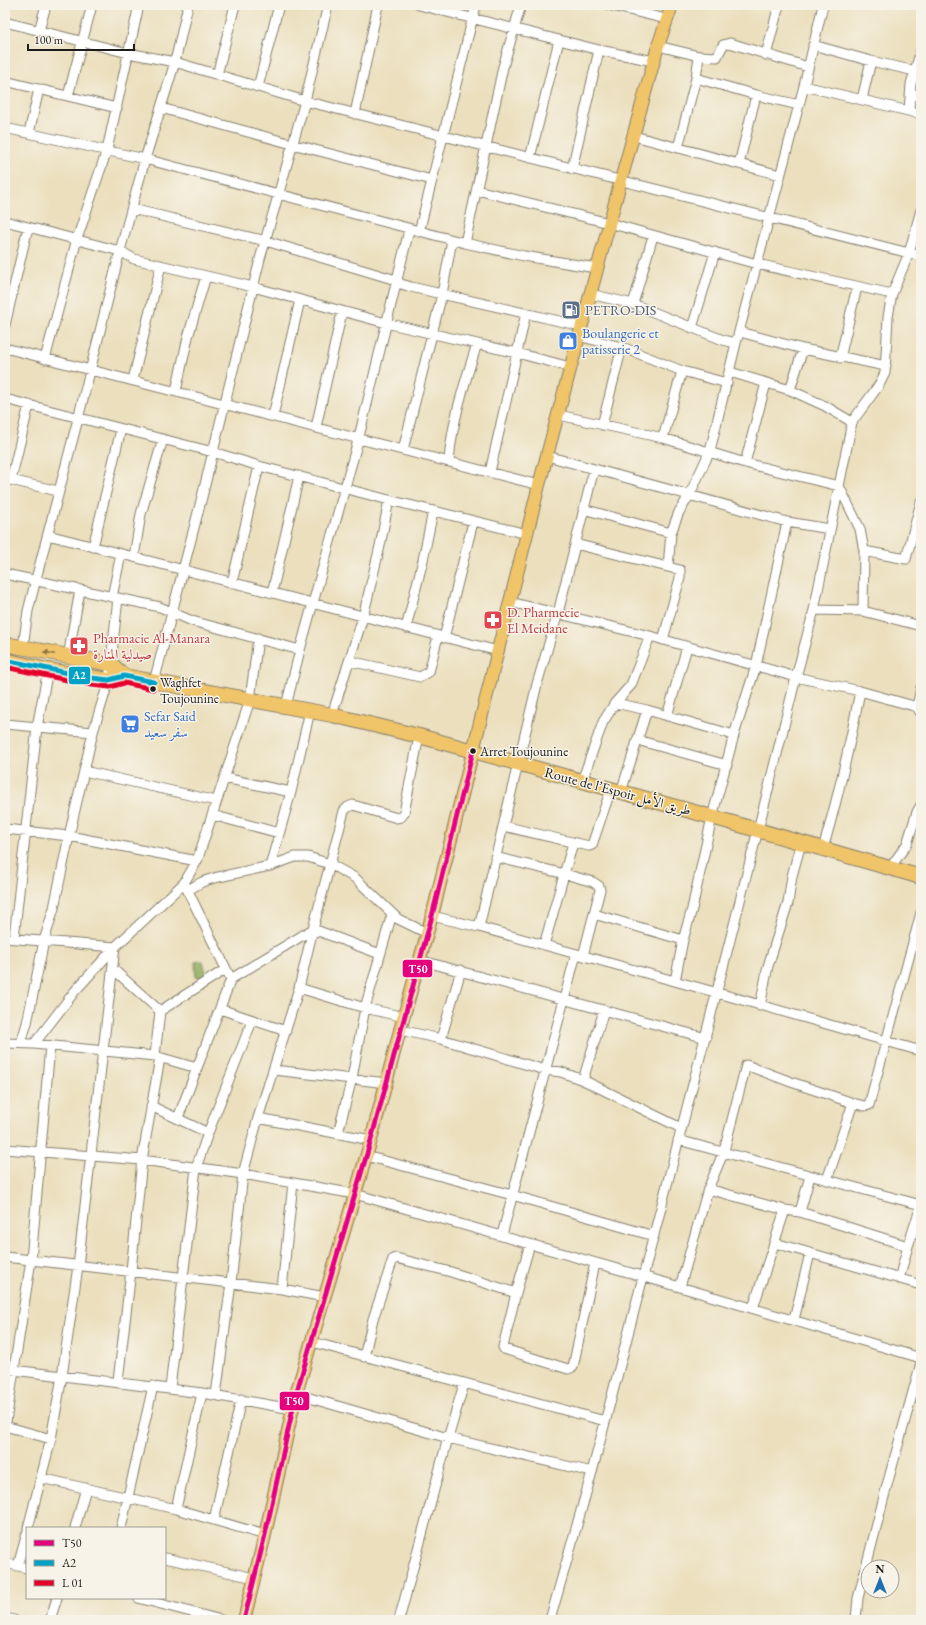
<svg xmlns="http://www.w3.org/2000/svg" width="926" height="1625" font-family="'EB Garamond',Amiri,serif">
  <rect width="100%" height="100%" fill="#f7f3e8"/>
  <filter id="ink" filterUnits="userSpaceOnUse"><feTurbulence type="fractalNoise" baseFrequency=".025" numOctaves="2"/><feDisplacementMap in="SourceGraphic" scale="8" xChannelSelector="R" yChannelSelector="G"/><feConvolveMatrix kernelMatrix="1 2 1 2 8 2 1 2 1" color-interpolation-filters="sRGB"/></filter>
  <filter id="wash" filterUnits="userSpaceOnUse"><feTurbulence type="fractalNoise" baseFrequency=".012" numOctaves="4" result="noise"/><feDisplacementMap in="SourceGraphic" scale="16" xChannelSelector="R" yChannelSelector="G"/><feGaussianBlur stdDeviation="0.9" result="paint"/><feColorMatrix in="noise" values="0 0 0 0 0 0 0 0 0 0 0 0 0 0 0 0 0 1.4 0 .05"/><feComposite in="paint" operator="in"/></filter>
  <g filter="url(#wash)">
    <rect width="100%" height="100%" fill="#ebdfbd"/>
    <path fill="#92b062" stroke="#57663f" d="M203,961L207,976L196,978L195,962Z"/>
  </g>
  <g filter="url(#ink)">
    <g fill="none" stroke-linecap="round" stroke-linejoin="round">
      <defs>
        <path id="minor" d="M419,5L599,50L654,61
          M608,5L666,19
          M5,22L128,53L175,62L305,101L921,256
          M39,31L46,5
          M813,45L871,61L915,71
          M658,46L699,56L717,57L723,45L730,43L808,67
          M766,55L779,5
          M217,75L235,5
          M696,78L756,95L799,105
          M5,81L117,108
          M804,86L921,114
          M258,87L279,5
          M911,93L921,97
          M68,96L92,5
          M862,99L871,61
          M161,108L292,144L432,180
          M909,111L911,84L921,50
          M355,114L378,5
          M5,128L145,159L465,243L524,256L596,268
          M29,133L39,89
          M634,136L780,175
          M678,148L696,78L699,56
          M530,158L559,40
          M739,164L756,95
          M572,169L599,50
          M477,190L609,223L757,264L892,294
          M132,209L266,241L396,280L401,284L411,287L581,326
          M5,221L120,251L134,259L253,287L386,323L517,353L570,367
          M419,232L476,5
          M465,243L503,67L521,5
          M590,294L633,304L723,340L736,343
          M633,304L653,236
          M5,325L28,227
          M692,328L715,252
          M740,332L803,349L886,366
          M578,336L622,347L682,371L727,383
          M5,348C183,393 361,438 539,485
          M840,358L857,287
          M45,359L77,239L107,150L139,5
          M730,372L790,390L825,406L852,422L879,385L885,373L888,317L892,294L909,253L921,210
          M133,380L161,265
          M790,390L803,349
          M176,391L188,337L206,276
          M5,399L213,452L259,466L389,500L527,534
          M559,415L663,438L745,463L839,486L860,529L864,551L863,611
          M273,416L300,300
          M852,422L814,610L796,677L860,691L921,708
          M602,425L622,347
          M316,427L342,312
          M663,438L682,371
          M403,450L442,294L452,240
          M547,456L787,522L830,529
          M449,461C452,421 465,382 477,344
          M745,463L766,383
          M490,472L526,313
          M6,479L58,491
          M11,480L29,405
          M583,509L671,533
          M48,535L498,651
          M575,544L680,570V578L663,640
          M93,547L121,429
          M864,551L906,559L921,502
          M134,557L141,514L163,439
          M668,567L671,533L679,512L689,496L710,451L736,343L804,86L823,5
          M5,574L160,607L192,621L300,650
          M232,583L259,466
          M272,593L299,476
          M112,597L121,554
          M814,610L863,611L921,626
          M406,628L423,560L433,511
          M444,638L473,522
          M23,647L28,611L36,579L78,419L120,251L145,159L175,62L188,5
          M68,657L80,590
          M350,661L420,677L429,672L438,636
          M154,682L202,497L260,259L305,101L328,5
          M615,703L647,710L734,735
          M286,706L300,650L359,437L409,230
          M920,712L917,707L921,688
          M332,715L363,617L380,546L389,500
          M667,716L687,647
          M5,724L93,732
          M637,740L727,765
          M84,771L216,801
          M224,778L291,792
          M582,781L603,722L615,703L631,685L650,636
          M621,792L647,710
          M212,815L279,833
          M503,826L589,846L592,845L611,789
          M5,829L69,836L197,861
          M823,849C838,797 850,745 860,691
          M495,857L565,874L593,882L599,886L600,890L583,956
          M270,866L291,792L310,711
          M890,868L907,844L917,812L921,805
          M188,890L202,882L214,878L270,866L295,857H308L330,864L344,811L348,807L353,805L397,818L401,817L404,813L419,736
          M594,914L683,940
          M432,916L479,927L718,993L921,1051
          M479,927L537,684L558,613L594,469
          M5,938L115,947
          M14,938L37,727L48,670
          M544,945L573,843
          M419,960L706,1038
          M113,969L160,1011L226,969
          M231,979L313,929L330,864L355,878L398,919L427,933
          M675,981L683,940L692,909L712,817L734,735L756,666L787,522
          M299,988L365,1008L392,914
          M760,1006L768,966L788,903L792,876L801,843
          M220,1009L286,1031
          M400,1030L441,1039L545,1070L561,1072L583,1080L681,1128
          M441,1039L461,970
          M5,1043L34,1044L155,1056L160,1011
          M21,1043L27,1023L44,941L54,908L69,836L93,732L109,680L118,598
          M34,1044L75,991L115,947L184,883L197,861L250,700L258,638
          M155,1056L197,1068L231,979L185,885
          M274,1070L387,1083
          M583,1080L604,1010
          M151,1106L208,1133
          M178,1118L197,1068
          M258,1118L299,988L313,929L380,954
          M338,1133L352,1078L365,1008L404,1017
          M678,1140L921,1205
          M5,1149L142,1160L160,1058
          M366,1156L512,1195L654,1236
          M827,1180L853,1103
          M708,1189L785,1210L800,1212L908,1246L899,1279
          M800,1212L810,1176
          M502,1235L576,954
          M775,1243L921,1285
          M530,1244L516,1293L503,1347L504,1349L568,1369L573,1367L595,1263
          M908,1246L921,1206
          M5,1257L282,1289L325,1297
          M680,1287L708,1189L724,1151L746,1065L791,1082L853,1103L864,1106L869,1105L921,913
          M282,1289L293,1183
          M753,1308L785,1210
          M794,1320L810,1253
          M312,1342L605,1421
          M364,1357L373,1319L393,1259L396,1258L451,1272L516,1293
          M5,1369L202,1393L292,1409
          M118,1381L131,1271L142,1160L243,1174L355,1194L680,1287L921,1358
          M170,1388L196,1168L208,1133L252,1021
          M202,1393L176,1509L265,1535
          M296,1394L448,1438L592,1472C661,1208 731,943 796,677L650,636L510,602
          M216,1395L231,1283L243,1174L258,1118L371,1140
          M5,1426L51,1439
          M5,1428L31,1260L50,1046
          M41,1478L176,1509
          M214,1520L241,1399
          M28,1528L51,1439L62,1376L78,1266L115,947
          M75,1528L86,1488
          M121,1528L153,1386
          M165,1558L254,1578
          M5,1563L27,1568
          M18,1566L27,1533
          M138,1598L221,1620
          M5,1618L14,1620
          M50,1620L57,1598
          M399,1620L448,1438L464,1384
          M550,1620L592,1472
          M856,1620L858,1598L887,1485L921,1363"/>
        <path id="major" d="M244,1620L265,1535L296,1394L371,1140L400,1030L432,916L539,485L621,180L658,46L672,5"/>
        <path id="highway" d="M5,644L111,664L124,676
          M5,660L48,670L109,680L124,676L332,715L419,736L712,817L921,877"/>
      </defs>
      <use href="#minor" stroke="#847e6c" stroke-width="11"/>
      <use href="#major" stroke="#847e6c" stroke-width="14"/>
      <use href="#highway" stroke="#847e6c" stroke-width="16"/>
      <use href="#minor" stroke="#fff" stroke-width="9"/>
      <use href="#major" stroke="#f0c469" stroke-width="12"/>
      <use href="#highway" stroke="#f0c469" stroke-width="14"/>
      <defs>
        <path id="bus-1" d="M244,1620L265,1535L296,1394L371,1140L432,916L473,751"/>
        <path id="bus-2" d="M5,660L92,678L109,680L124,676L154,682"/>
        <path id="bus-3" d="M5,667L91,685L110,687L124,683L153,689"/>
      </defs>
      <use href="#bus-1" stroke="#f7f3e8" stroke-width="8"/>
      <use href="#bus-2" stroke="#f7f3e8" stroke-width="8"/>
      <use href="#bus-3" stroke="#f7f3e8" stroke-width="8"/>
      <use href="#bus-1" stroke="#e5007d" stroke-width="5"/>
      <use href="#bus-2" stroke="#01a2c5" stroke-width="5"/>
      <use href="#bus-3" stroke="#e4002b" stroke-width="5"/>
    </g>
    <defs><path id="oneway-solid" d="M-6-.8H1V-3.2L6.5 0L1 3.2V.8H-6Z"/></defs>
    <use fill="#867042" href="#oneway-solid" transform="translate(49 653) rotate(-168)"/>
  </g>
  <defs>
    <symbol id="fuel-square" viewBox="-11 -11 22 22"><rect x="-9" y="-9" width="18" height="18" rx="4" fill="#5c6f8a" stroke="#f7f3e8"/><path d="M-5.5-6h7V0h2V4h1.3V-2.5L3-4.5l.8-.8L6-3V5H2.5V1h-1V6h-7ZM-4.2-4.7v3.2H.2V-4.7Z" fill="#fff"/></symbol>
    <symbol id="shop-square" viewBox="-11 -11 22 22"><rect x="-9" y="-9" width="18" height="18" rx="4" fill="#3f7fe0" stroke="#f7f3e8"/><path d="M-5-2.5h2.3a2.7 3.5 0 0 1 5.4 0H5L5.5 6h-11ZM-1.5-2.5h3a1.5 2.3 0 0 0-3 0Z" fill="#fff"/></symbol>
    <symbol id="pharmacy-square" viewBox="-11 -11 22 22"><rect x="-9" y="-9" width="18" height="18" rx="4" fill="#e0444e" stroke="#f7f3e8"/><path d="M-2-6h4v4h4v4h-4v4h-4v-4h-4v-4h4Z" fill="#fff"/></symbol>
    <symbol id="supermarket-square" viewBox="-11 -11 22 22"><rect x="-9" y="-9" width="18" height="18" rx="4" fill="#3f7fe0" stroke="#f7f3e8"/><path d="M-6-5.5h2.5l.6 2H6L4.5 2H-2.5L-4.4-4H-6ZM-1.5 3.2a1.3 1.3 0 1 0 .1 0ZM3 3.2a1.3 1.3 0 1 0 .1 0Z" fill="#fff"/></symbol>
  </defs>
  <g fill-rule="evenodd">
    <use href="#fuel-square" x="560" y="299" width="22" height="22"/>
    <use href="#shop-square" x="557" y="330" width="22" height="22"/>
    <use href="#pharmacy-square" x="482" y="609" width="22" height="22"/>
    <use href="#pharmacy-square" x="68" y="635" width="22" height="22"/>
    <use href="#supermarket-square" x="119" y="713" width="22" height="22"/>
  </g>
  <g fill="#1c1c1c" stroke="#f7f3e8" stroke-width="1.5">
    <circle cx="153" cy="689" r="3.5"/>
    <circle cx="473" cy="751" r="3.5"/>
  </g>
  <g text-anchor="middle" stroke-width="3" stroke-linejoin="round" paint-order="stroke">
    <g font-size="13" fill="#1c1c1c" stroke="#f7f3e8" text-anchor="start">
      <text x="160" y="687">Waghfet<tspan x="160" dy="16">Toujounine</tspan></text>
      <text x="480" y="756">Arret Toujounine</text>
    </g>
    <g font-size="14" fill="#4e5e75" stroke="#f7f3e8" text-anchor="start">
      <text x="585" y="315">PETRO-DIS</text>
    </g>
    <g font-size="14" fill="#366cbe" stroke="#f7f3e8" text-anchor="start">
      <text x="582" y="338">Boulangerie et<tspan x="582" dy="16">patisserie 2</tspan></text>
      <text x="144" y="721">Sefar Said<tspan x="144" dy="16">سفر سعيد</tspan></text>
    </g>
    <g font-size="14" fill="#be3a42" stroke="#f7f3e8" text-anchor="start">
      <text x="507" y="617">D. Pharmecie<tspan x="507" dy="16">El Meidane</tspan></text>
      <text x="93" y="643">Pharmacie Al-Manara<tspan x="93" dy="16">صيدلية المنارة</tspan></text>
    </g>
    <g font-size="14" fill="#1c1c1c" stroke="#f7f3e8">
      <text transform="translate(618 791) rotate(15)" y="5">Route de l’Espoir طريق الأمل</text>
    </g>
  </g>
  <g stroke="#f7f3e8" stroke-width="1.5">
    <rect x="68" y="666" width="23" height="19" rx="4" fill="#01a2c5"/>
    <rect x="402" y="959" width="31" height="19" rx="4" fill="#e5007d"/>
    <rect x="279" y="1391" width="31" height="20" rx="4" fill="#e5007d"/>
  </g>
  <g font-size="11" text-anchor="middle" font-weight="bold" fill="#fff">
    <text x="79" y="679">A2</text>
    <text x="418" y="973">T50</text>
    <text x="294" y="1405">T50</text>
  </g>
  <rect width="926" height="1625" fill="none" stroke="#f7f3e8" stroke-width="20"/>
  <rect x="26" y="1527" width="140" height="72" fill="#f7f3e8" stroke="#9f9d96"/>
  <rect x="34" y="1540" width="20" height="6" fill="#e5007d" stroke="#9f9d96"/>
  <text x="62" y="1547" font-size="12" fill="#1c1c1c">T50</text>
  <rect x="34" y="1560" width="20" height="6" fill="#01a2c5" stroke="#9f9d96"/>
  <text x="62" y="1567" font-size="12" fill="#1c1c1c">A2</text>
  <rect x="34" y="1580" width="20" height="6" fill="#e4002b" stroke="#9f9d96"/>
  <text x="62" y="1587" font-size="12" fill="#1c1c1c">L 01</text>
  <g transform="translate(880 1579)"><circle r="19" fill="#f7f3e8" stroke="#9f9d96"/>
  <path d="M0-3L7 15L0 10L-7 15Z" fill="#1f6fb2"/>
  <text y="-6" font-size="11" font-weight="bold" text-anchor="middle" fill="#1c1c1c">N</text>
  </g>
  <path d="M28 44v6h106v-6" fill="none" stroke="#1c1c1c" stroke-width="2"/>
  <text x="34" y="44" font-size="12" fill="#1c1c1c" stroke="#f7f3e8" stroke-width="3" paint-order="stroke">100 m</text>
</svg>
